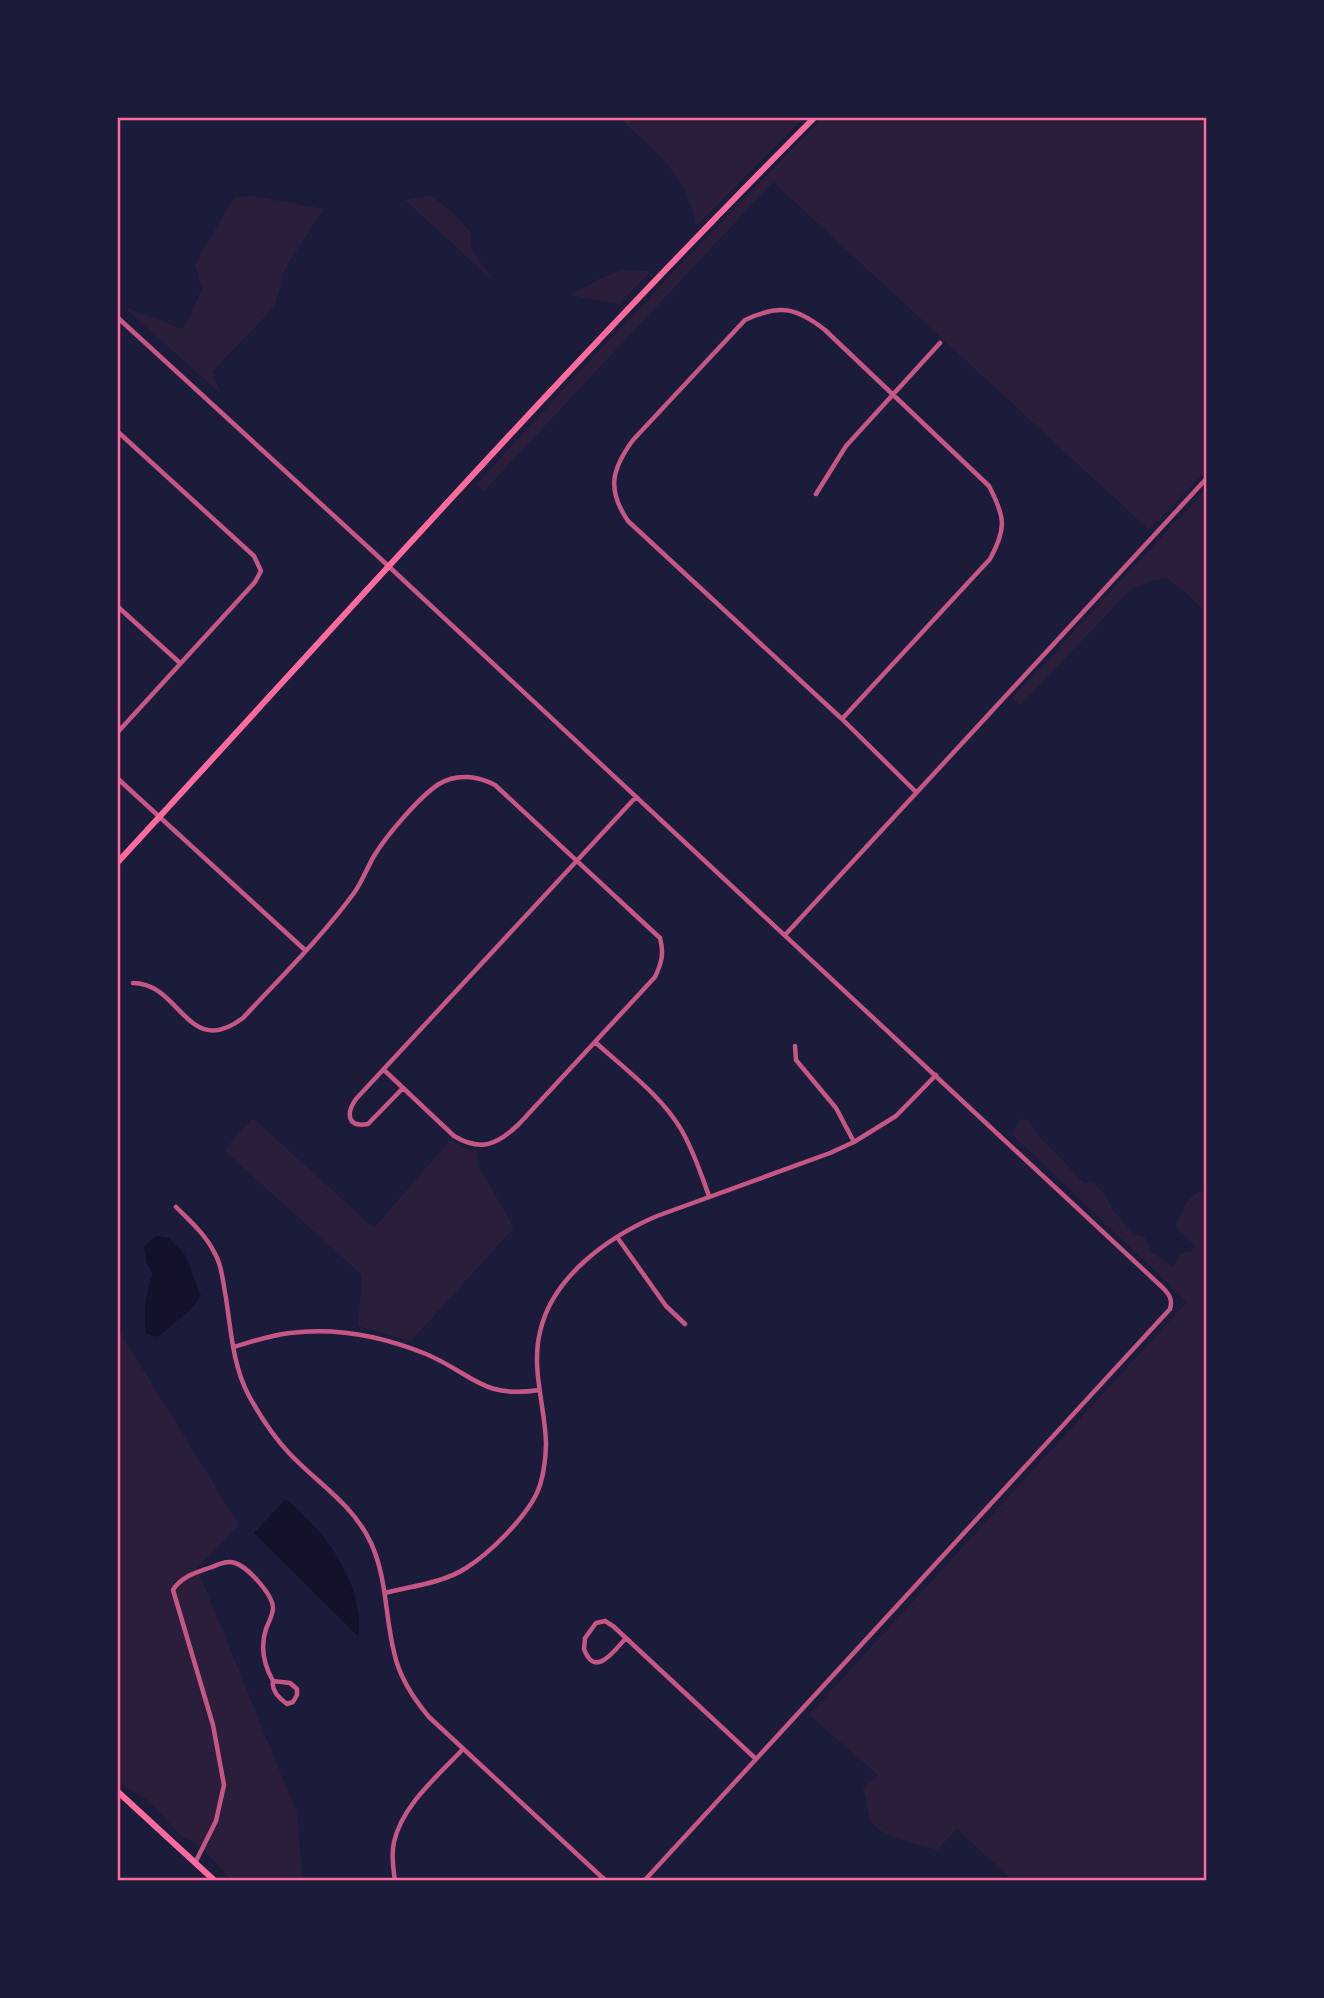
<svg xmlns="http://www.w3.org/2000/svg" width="1324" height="1998" font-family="Karla,sans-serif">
  <rect width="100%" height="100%" fill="#1b1b3a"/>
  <path fill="#2a1e3b" d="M623,117H804L696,226C688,176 660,157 626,124Z
    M824,117H1207V470L1149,530L773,182L484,491L477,484C590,359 705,237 824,117Z
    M431,195L455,215L470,231L472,249L493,281L405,200Z
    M254,196L324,209L284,270L275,306L212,372L221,394L124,307L183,329L202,289L195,264L234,197Z
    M623,270L651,271L619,304L570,295L599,279Z
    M1207,488V614L1183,590L1166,578L1151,581L1132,588L1020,706L1012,698Z
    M253,1118L374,1228L450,1140L464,1149L477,1151V1163L514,1228L411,1341L358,1326L362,1275L224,1150Z
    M1021,1119L1028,1120L1039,1136L1084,1183L1092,1182L1106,1195L1112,1209L1134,1234L1145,1237L1152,1252L1173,1267L1181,1253L1191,1252L1195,1246L1176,1227C1182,1211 1186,1198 1201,1191L1207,1192V1881H1013L957,1829L937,1850C920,1845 878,1837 871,1821C866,1810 868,1799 862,1789L878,1775L809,1715L1187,1302L1012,1134Z
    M117,1327L239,1525L197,1568L297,1813L303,1881H233L197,1844L181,1836L150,1802L117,1781Z"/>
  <path fill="#12122b" d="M156,1236L169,1238L185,1255L201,1296L189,1311L157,1337L146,1333C144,1312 145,1293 153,1274L147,1264L144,1247Z
    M286,1499C326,1533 363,1581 359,1637L254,1533Z"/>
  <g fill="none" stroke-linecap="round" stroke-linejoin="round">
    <path stroke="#c65784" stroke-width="4.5" d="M117,317L369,548L1162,1287C1169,1294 1173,1299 1170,1309L644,1881
      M117,431L254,556L261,571L255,582L117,733
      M816,494L846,446L940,343
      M117,606L180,663
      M842,719L990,559C1007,528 1005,517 989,486L825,330C796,307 779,304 745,320L633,440C611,470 607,490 628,521L842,719L916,792
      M117,778L305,950
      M785,935L1207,478
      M133,983C181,983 187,1060 243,1018C280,978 321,938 354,893C362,882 367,868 374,856C386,836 420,796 439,784C457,773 478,776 495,785L660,938C664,953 662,962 655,977L519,1124C497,1145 481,1152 454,1136L384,1070
      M595,1042C625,1069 662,1096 682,1131C694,1152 701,1174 709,1196
      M795,1046L796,1060L836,1108L854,1142
      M403,1088L368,1124C347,1128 346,1113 356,1099L635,798
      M176,1207C190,1221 205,1234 214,1252C222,1265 223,1283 226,1298C231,1331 233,1366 249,1396C260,1416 273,1436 289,1453C317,1483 353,1504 371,1543C387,1578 385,1616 394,1652C399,1677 413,1698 429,1717L606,1881
      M617,1237L666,1306L685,1324
      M233,1347C251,1342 271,1335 290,1333C337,1327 382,1336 426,1354C473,1374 482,1399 539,1390
      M385,1593C412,1586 443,1583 466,1568C490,1553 523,1520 536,1495C543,1481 546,1459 546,1443C545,1406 531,1369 540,1332C552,1277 608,1237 657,1216L830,1153L854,1142L896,1116L936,1075
      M626,1638C614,1651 595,1679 584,1649L585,1638L596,1623L605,1621L613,1626L756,1759
      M195,1863L216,1821L224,1785L213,1725L173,1590C181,1577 195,1573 209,1568C218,1565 226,1560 235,1563C248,1567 273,1595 273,1608C273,1615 268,1623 266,1629C260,1647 264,1665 273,1681L290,1683L297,1689V1695L293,1702L287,1704C280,1699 271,1691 273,1681
      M395,1881C393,1868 391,1854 394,1842C402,1805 439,1775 463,1749"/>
    <path stroke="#ff6b9d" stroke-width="6" d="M117,863C348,612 574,358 815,117
      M117,1791L215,1881"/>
  </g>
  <rect width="1324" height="1998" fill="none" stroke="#1b1b3a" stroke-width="238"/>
  <rect x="119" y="119" width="1086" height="1760" fill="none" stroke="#ff6b9d" stroke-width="2.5"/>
</svg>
